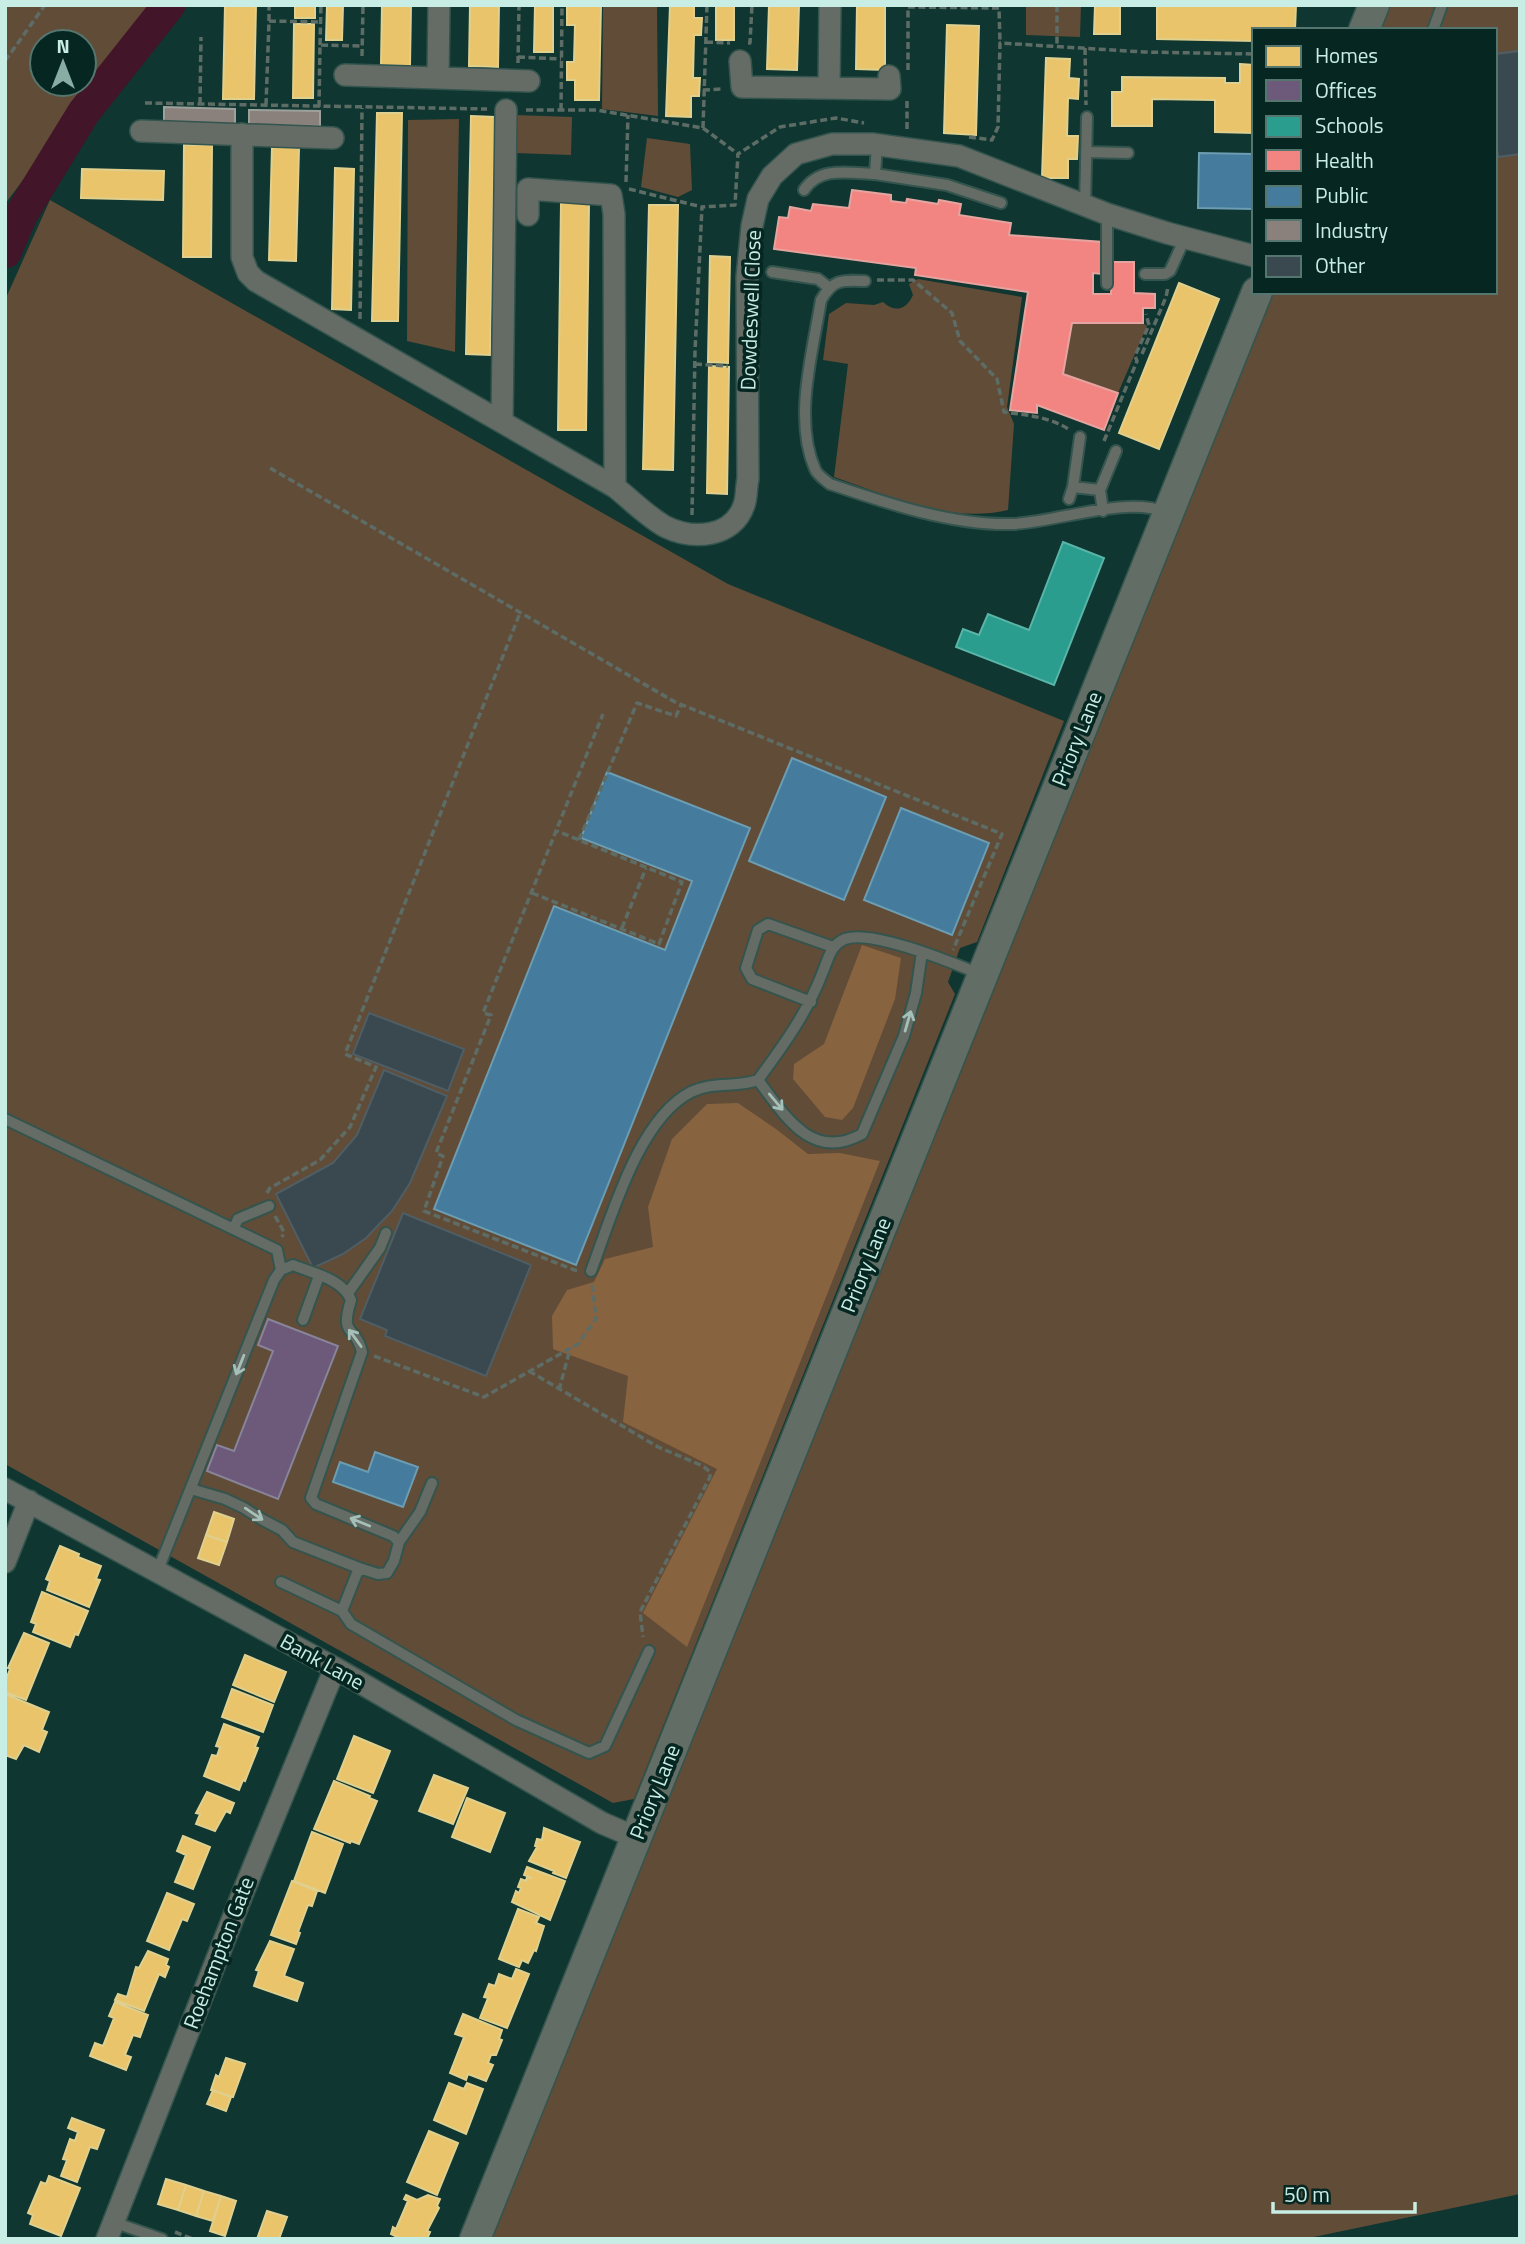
<svg xmlns="http://www.w3.org/2000/svg" width="1525" height="2244" font-family="'Titillium Web',sans-serif">
  <rect width="100%" height="100%" fill="#0f3630"/>
  <path fill="#614c37" fill-rule="evenodd" d="M5,5H155L5,204ZM42,42H84V84H42Z
    M603,5H657L658,116L602,109Z
    M1026,5H1081L1080,37L1026,35Z
    M1389,5H1520V2194L1304,2239H488C669,1804 841,1365 1015,927C1099,715 1187,504 1273,292H1495V30H1379Z
    M515,115L572,117L571,155L514,153Z
    M459,119L455,352L407,341L408,120Z
    M647,138L690,144L692,190L678,197L641,187Z
    M50,200L728,584L1064,721L977,942L960,948L948,982L955,994L634,1799L613,1803L5,1464V300Z
    M918,279L1022,297L1007,407L1014,424L1008,510C948,524 890,496 834,477L848,364L823,360L829,314L846,303L874,305L883,302C895,313 906,310 913,295L909,284Z
    M1072,323H1143L1147,326L1118,393L1063,374Z"/>
  <path fill="#886340" d="M862,945L901,958L895,999L853,1108L842,1120L825,1117L793,1079L794,1064L824,1044Z
    M738,1103L776,1129L808,1154L840,1153L880,1161L687,1647L643,1613L717,1469L623,1422L628,1376L553,1349L552,1316L567,1290L594,1282L605,1259L653,1247L648,1207L672,1139L707,1104Z"/>
  <path fill="#e9c46a" stroke="#dfd08f" stroke-width="2" d="M225,5H256L254,99H223Z
    M295,5H315V18H295Z
    M327,5H343L342,40H326Z
    M382,5H411L410,66L381,65Z
    M470,5H499L498,67L469,66Z
    M535,5H553V52H534Z
    M567,5H601L599,100H575V80H567V62H574L575,25H567Z
    M670,5H694V18H702L701,35H694L693,78H700L699,96H691V117L666,116Z
    M716,5H734V40H716Z
    M769,5H799L797,70L767,69Z
    M857,5H885V70L856,69Z
    M1095,5H1120V34H1094Z
    M1157,5H1296L1295,30H1254V41L1157,39Z
    M294,24H314L313,98H293Z
    M947,25L979,26L976,135L944,133Z
    M1046,58L1070,59L1069,78L1079,79L1078,99L1068,98L1067,136H1078L1077,159H1068V178H1042Z
    M1240,64L1254,65V133L1215,132V100L1152,99V126H1112V92H1122V77L1225,78V83H1240Z
    M377,113H402L398,321H372Z
    M471,116L495,117L490,355L466,354Z
    M184,145H212L211,257H183Z
    M272,147L299,148L296,261L269,260Z
    M335,168L354,169L351,310L332,309Z
    M82,169L164,171L163,200L81,198Z
    M561,203H589L586,430H558Z
    M649,205H678L673,470L643,469Z
    M710,256L730,257L728,363L708,362Z
    M1179,283L1219,299L1159,449L1119,433Z
    M709,366L729,367L727,494L707,493Z
    M214,1512L234,1519L227,1542L206,1535Z
    M206,1535L227,1542L219,1565L198,1558Z
    M60,1546L79,1554L78,1557L101,1566L96,1579L100,1580L89,1607L47,1590L50,1581L46,1579Z
    M42,1592L88,1611L78,1635L75,1634L70,1647L33,1632L36,1624L31,1622Z
    M24,1633L49,1643L26,1700L5,1692V1682L10,1669L8,1668Z
    M245,1655L286,1672L274,1702L233,1685Z
    M232,1689L273,1705L263,1732L222,1717Z
    M5,1694L49,1712L42,1730L47,1732L39,1752L24,1745L16,1759L5,1755Z
    M224,1724L259,1737L255,1747L258,1748L245,1781L243,1780L239,1790L204,1776L212,1755L217,1756L220,1747L216,1746Z
    M354,1736L390,1751L373,1793L337,1779Z
    M434,1775L468,1788L453,1824L419,1811Z
    M334,1781L370,1796L369,1798L377,1801L359,1844L351,1841L350,1843L314,1829Z
    M207,1792L234,1803L230,1813L226,1811L215,1831L196,1824L200,1814L196,1813Z
    M467,1798L505,1813L490,1852L452,1837Z
    M544,1828L580,1842L566,1878L553,1873L554,1871L529,1861L537,1847L535,1846L537,1839L542,1840Z
    M312,1832L343,1844L325,1893L294,1881Z
    M183,1836L210,1847L193,1889L175,1882L186,1855L177,1851Z
    M527,1867L565,1881L550,1920L512,1902L516,1891L519,1893L521,1888L518,1887L521,1879L526,1881L527,1877L532,1878L524,1875Z
    M292,1881L317,1891L312,1906L308,1905L298,1932L300,1933L296,1944L271,1935Z
    M167,1893L194,1904L187,1921L182,1919L169,1950L147,1941Z
    M518,1909L539,1917L536,1923L544,1926L536,1951L534,1950L528,1963L522,1960L519,1967L499,1959Z
    M270,1941L294,1949L284,1976L303,1983L297,2001L254,1986L259,1971L256,1970Z
    M148,1951L168,1959L166,1965L169,1967L165,1977L159,1974L144,2011L115,2000L118,1994L127,1997L136,1967L139,1968Z
    M516,1969L529,1974L507,2028L480,2018L488,1998L484,1997L489,1984L495,1986L499,1974L512,1979Z
    M115,2002L148,2015L140,2037L133,2035L125,2055L131,2057L126,2070L90,2056L95,2043L103,2046L114,2018L109,2016Z
    M463,2014L502,2030L499,2039L502,2040L496,2055H491L488,2063L493,2065L486,2081L468,2074L466,2080L450,2073L464,2037L455,2034Z
    M226,2058L245,2064L233,2097L211,2090L216,2075L219,2077Z
    M449,2083L464,2089L467,2083L483,2089L466,2134L434,2120Z
    M213,2090L231,2097L226,2111L207,2104Z
    M72,2118L104,2130L97,2149L90,2147L77,2182L61,2176L67,2160L63,2159L70,2139L75,2141L78,2132L68,2128Z
    M429,2131L458,2143L437,2195L407,2182Z
    M49,2176L80,2188L61,2236L30,2224L33,2215L28,2213L41,2182L46,2184Z
    M166,2179L186,2185L178,2210L158,2204Z
    M186,2185L204,2191L196,2216L178,2210Z
    M204,2191L221,2196L213,2221L196,2216Z
    M406,2195L417,2200L428,2195L440,2199L437,2206L439,2208L427,2231L430,2232L427,2239H401L391,2234L393,2227L396,2229L408,2201L404,2199Z
    M221,2196L236,2201L225,2236L210,2231Z
    M267,2211L287,2217L279,2239H257Z"/>
  <path fill="#6d597a" stroke="#88859a" stroke-width="2" d="M268,1319L338,1346L278,1499L207,1471L217,1445L234,1451L273,1351L258,1345Z"/>
  <path fill="#2a9d8f" stroke="#59b5a8" stroke-width="2" d="M1063,542L1104,558L1054,685L956,647L963,629L979,635L988,614L1029,630Z"/>
  <path fill="#f28482" stroke="#e5a49f" stroke-width="2" d="M852,190L891,195V201L906,203L907,199L938,204L939,200L961,204L959,215L1011,223L1009,235L1103,242L1102,274L1093,273V294H1111L1112,262H1134V293L1155,294V308H1143V323H1072L1063,374L1118,393L1104,430L1037,405V413L1010,410L1028,292L915,275L916,268L774,249L779,217L788,218L790,207L811,211L813,204L849,208Z"/>
  <path fill="#457b9d" stroke="#6c9db2" stroke-width="2" d="M1199,153L1254,154V209L1198,208Z
    M792,758L886,797L844,900L749,861Z
    M607,772L750,828L576,1265L434,1209L554,906L665,950L692,881L581,838Z
    M901,808L989,843L952,935L864,900Z
    M375,1452L418,1467L403,1507L333,1482L340,1462L368,1472Z"/>
  <path fill="#8a817c" stroke="#9da19b" stroke-width="2" d="M164,107L235,109V125L164,124Z
    M249,110L320,111V126L249,125Z"/>
  <g fill="none" stroke-linecap="round" stroke-linejoin="round">
    <path stroke="#421529" stroke-width="33" d="M5,252L22,213L84,112L169,5"/>
  </g>
  <path fill="#3a494f" stroke="#4f5e65" stroke-width="2" d="M1520,51V154L1498,157L1495,133V54Z
    M369,1013L464,1049L448,1091L353,1054Z
    M384,1070L447,1096L410,1183L392,1211L366,1238L343,1254L313,1268L276,1194L333,1163L357,1135Z
    M403,1213L531,1265L486,1376L385,1336L387,1330L360,1319Z"/>
  <g fill="none" stroke-linecap="round" stroke-linejoin="round">
    <defs>
      <path id="lane" d="M1433,30L1442,5
        M1086,152L1128,153
        M875,174L947,185L1001,203
        M804,190C820,166 849,173 875,174L877,145
        M1085,206L1087,117
        M772,272L818,279L828,287
        M1145,274H1165L1170,271L1185,238
        M865,281C842,280 833,279 821,300C813,351 793,419 815,469C817,475 825,480 830,484C886,503 953,526 1013,524C1058,522 1124,496 1166,512
        M1107,284V214
        M1073,487L1100,490L1103,511
        M1100,490L1116,451
        M1069,499L1073,487L1080,437
        M811,1002L752,979L746,968L758,930L768,924L833,947
        M758,1080C783,1046 807,1013 822,974C828,960 830,945 845,939C872,929 953,963 980,974
        M5,1119L277,1250L281,1270
        M234,1228L238,1219L269,1206
        M591,1271C611,1219 638,1119 691,1092C713,1081 736,1088 758,1080C785,1116 812,1162 862,1134L904,1036L916,993L922,952
        M348,1293L380,1248L386,1233
        M303,1320L319,1276
        M399,1542L420,1512L432,1483
        M359,1568L342,1611L351,1624L516,1720L589,1753L605,1746L649,1651
        M158,1570L274,1280L281,1270L293,1265C312,1273 343,1279 351,1300C339,1339 356,1324 362,1352L311,1498L316,1504L393,1536L399,1542L394,1561L387,1573L378,1574L359,1568L293,1542L282,1530L263,1520L244,1508L225,1499L191,1489
        M281,1582L342,1611
        M113,2222L162,2239"/>
      <path id="street" d="M740,61L742,87L890,89L889,76
        M345,75L438,78L439,5
        M438,78L529,81
        M829,87L830,5
        M141,131L333,138
        M242,134V257L248,273L256,281L615,487C630,499 649,518 666,527C693,540 733,538 744,505C747,497 746,487 748,479L747,277L752,226L758,199L772,176L796,154L832,144H872L959,156L1107,214L1167,233L1254,256
        M528,215V189L611,195L614,214L615,487
        M502,422L506,110
        M5,1489L335,1668L602,1823L637,1838
        M5,1562L29,1501
        M107,2239L244,1890L335,1668"/>
      <path id="secondary" d="M1364,30L1374,5
        M475,2239L1257,292"/>
    </defs>
    <use href="#lane" stroke="#34544e" stroke-width="14"/>
    <use href="#street" stroke="#34544e" stroke-width="24"/>
    <use href="#secondary" stroke="#34544e" stroke-width="33"/>
    <path stroke="#5e6c66" stroke-width="3.5" stroke-dasharray="7 3.5" stroke-linecap="butt" d="M1057,5V45
      M908,7L999,8L1000,43
      M269,21V5
      M706,42L730,43
      M748,43H750L752,5
      M320,45L321,5
      M1085,48L1086,105
      M362,56L363,5
      M518,57L561,59
      M5,61L45,5
      M518,63L519,5
      M908,70V7
      M703,90L722,89
      M145,103L487,109
      M200,104L201,37
      M266,105L269,21L321,22
      M319,107L320,45L362,46
      M526,110H596L703,128L738,154
      M561,110L562,5
      M703,128L707,5
      M907,129V98
      M969,137L992,140L998,127L1000,43L1144,52L1254,54
      M626,182L628,115
      M629,189L702,207
      M877,280H913L952,313L960,341L997,379L1004,412C1027,415 1050,417 1070,430
      M360,319L362,108
      M1142,354L1166,297L1168,287
      M695,364L728,366
      M1104,441L1137,361L1135,356L1149,325L1146,314
      M270,468L675,702L1002,834L953,950
      M692,515L695,351L702,207L735,205L738,154L780,127L836,118L864,123
      M579,840L637,703L676,716L681,705
      M532,893L659,944L682,882L557,831
      M622,928L646,868
      M267,1193L270,1188L320,1160L350,1127L376,1067L345,1054L520,613
      M275,1216L284,1232L282,1237
      M577,1271L424,1211L443,1156L436,1153L491,1015L483,1013L603,714
      M374,1356L484,1397L578,1344L596,1319L592,1283
      M529,1371L658,1447L703,1466L710,1472V1477L640,1612L643,1637
      M559,1390L570,1349
      M175,2232L193,2239"/>
    <use href="#lane" stroke="#656c65" stroke-width="10"/>
    <use href="#street" stroke="#656c65" stroke-width="21"/>
    <use href="#secondary" stroke="#616d65" stroke-width="30"/>
  </g>
  <defs><path id="oneway-shaft" d="M-6 0H5M1.5-3L5.5 0L1.5 3" fill="none" stroke-width="1.6" stroke-linecap="round" stroke-linejoin="round" transform="scale(1.75)"/></defs>
  <g stroke="#a5c0b8">
    <use href="#oneway-shaft" transform="translate(908 1021) rotate(-74)"/>
    <use href="#oneway-shaft" transform="translate(776 1102) rotate(50)"/>
    <use href="#oneway-shaft" transform="translate(355 1338) rotate(-126)"/>
    <use href="#oneway-shaft" transform="translate(240 1365) rotate(112)"/>
    <use href="#oneway-shaft" transform="translate(254 1514) rotate(34)"/>
    <use href="#oneway-shaft" transform="translate(360 1522) rotate(-158)"/>
  </g>
  <g text-anchor="middle" stroke-width="7" stroke-linejoin="round" paint-order="stroke">
    <g font-size="21" fill="#c8ede4" stroke="#062721">
      <text transform="translate(751 310) rotate(-88)" y="7">Dowdeswell Close</text>
      <text transform="translate(1077 739) rotate(-68)" y="7">Priory Lane</text>
      <text transform="translate(866 1265) rotate(-68)" y="7">Priory Lane</text>
      <text transform="translate(322 1662) rotate(29)" y="7">Bank Lane</text>
      <text transform="translate(655 1792) rotate(-68)" y="7">Priory Lane</text>
      <text transform="translate(219 1953) rotate(-69)" y="7">Roehampton Gate</text>
    </g>
  </g>
  <rect width="1525" height="2244" fill="none" stroke="#c8ede4" stroke-width="14"/>
  <rect x="1252" y="28" width="245" height="266" fill="#062721" stroke="#54766f" stroke-width="2"/>
  <rect x="1266" y="46" width="35" height="21" fill="#e9c46a" stroke="#54766f" stroke-width="2"/>
  <text x="1315" y="63" font-size="21" fill="#c8ede4">Homes</text>
  <rect x="1266" y="80" width="35" height="21" fill="#6d597a" stroke="#54766f" stroke-width="2"/>
  <text x="1315" y="98" font-size="21" fill="#c8ede4">Offices</text>
  <rect x="1266" y="116" width="35" height="21" fill="#2a9d8f" stroke="#54766f" stroke-width="2"/>
  <text x="1315" y="133" font-size="21" fill="#c8ede4">Schools</text>
  <rect x="1266" y="150" width="35" height="21" fill="#f28482" stroke="#54766f" stroke-width="2"/>
  <text x="1315" y="168" font-size="21" fill="#c8ede4">Health</text>
  <rect x="1266" y="186" width="35" height="21" fill="#457b9d" stroke="#54766f" stroke-width="2"/>
  <text x="1315" y="203" font-size="21" fill="#c8ede4">Public</text>
  <rect x="1266" y="220" width="35" height="21" fill="#8a817c" stroke="#54766f" stroke-width="2"/>
  <text x="1315" y="238" font-size="21" fill="#c8ede4">Industry</text>
  <rect x="1266" y="256" width="35" height="21" fill="#3a494f" stroke="#54766f" stroke-width="2"/>
  <text x="1315" y="273" font-size="21" fill="#c8ede4">Other</text>
  <g transform="translate(63 63)"><circle r="33" fill="#062721" stroke="#54766f" stroke-width="2"/>
  <path d="M0-5L12 26L0 18L-12 26Z" fill="#87ada5"/>
  <text y="-10" font-size="19" font-weight="bold" text-anchor="middle" fill="#c8ede4">N</text>
  </g>
  <path d="M1273 2202v10h142v-10" fill="none" stroke="#c8ede4" stroke-width="3.5"/>
  <text x="1284" y="2202" font-size="21" fill="#c8ede4" stroke="#062721" stroke-width="5" paint-order="stroke">50 m</text>
</svg>
